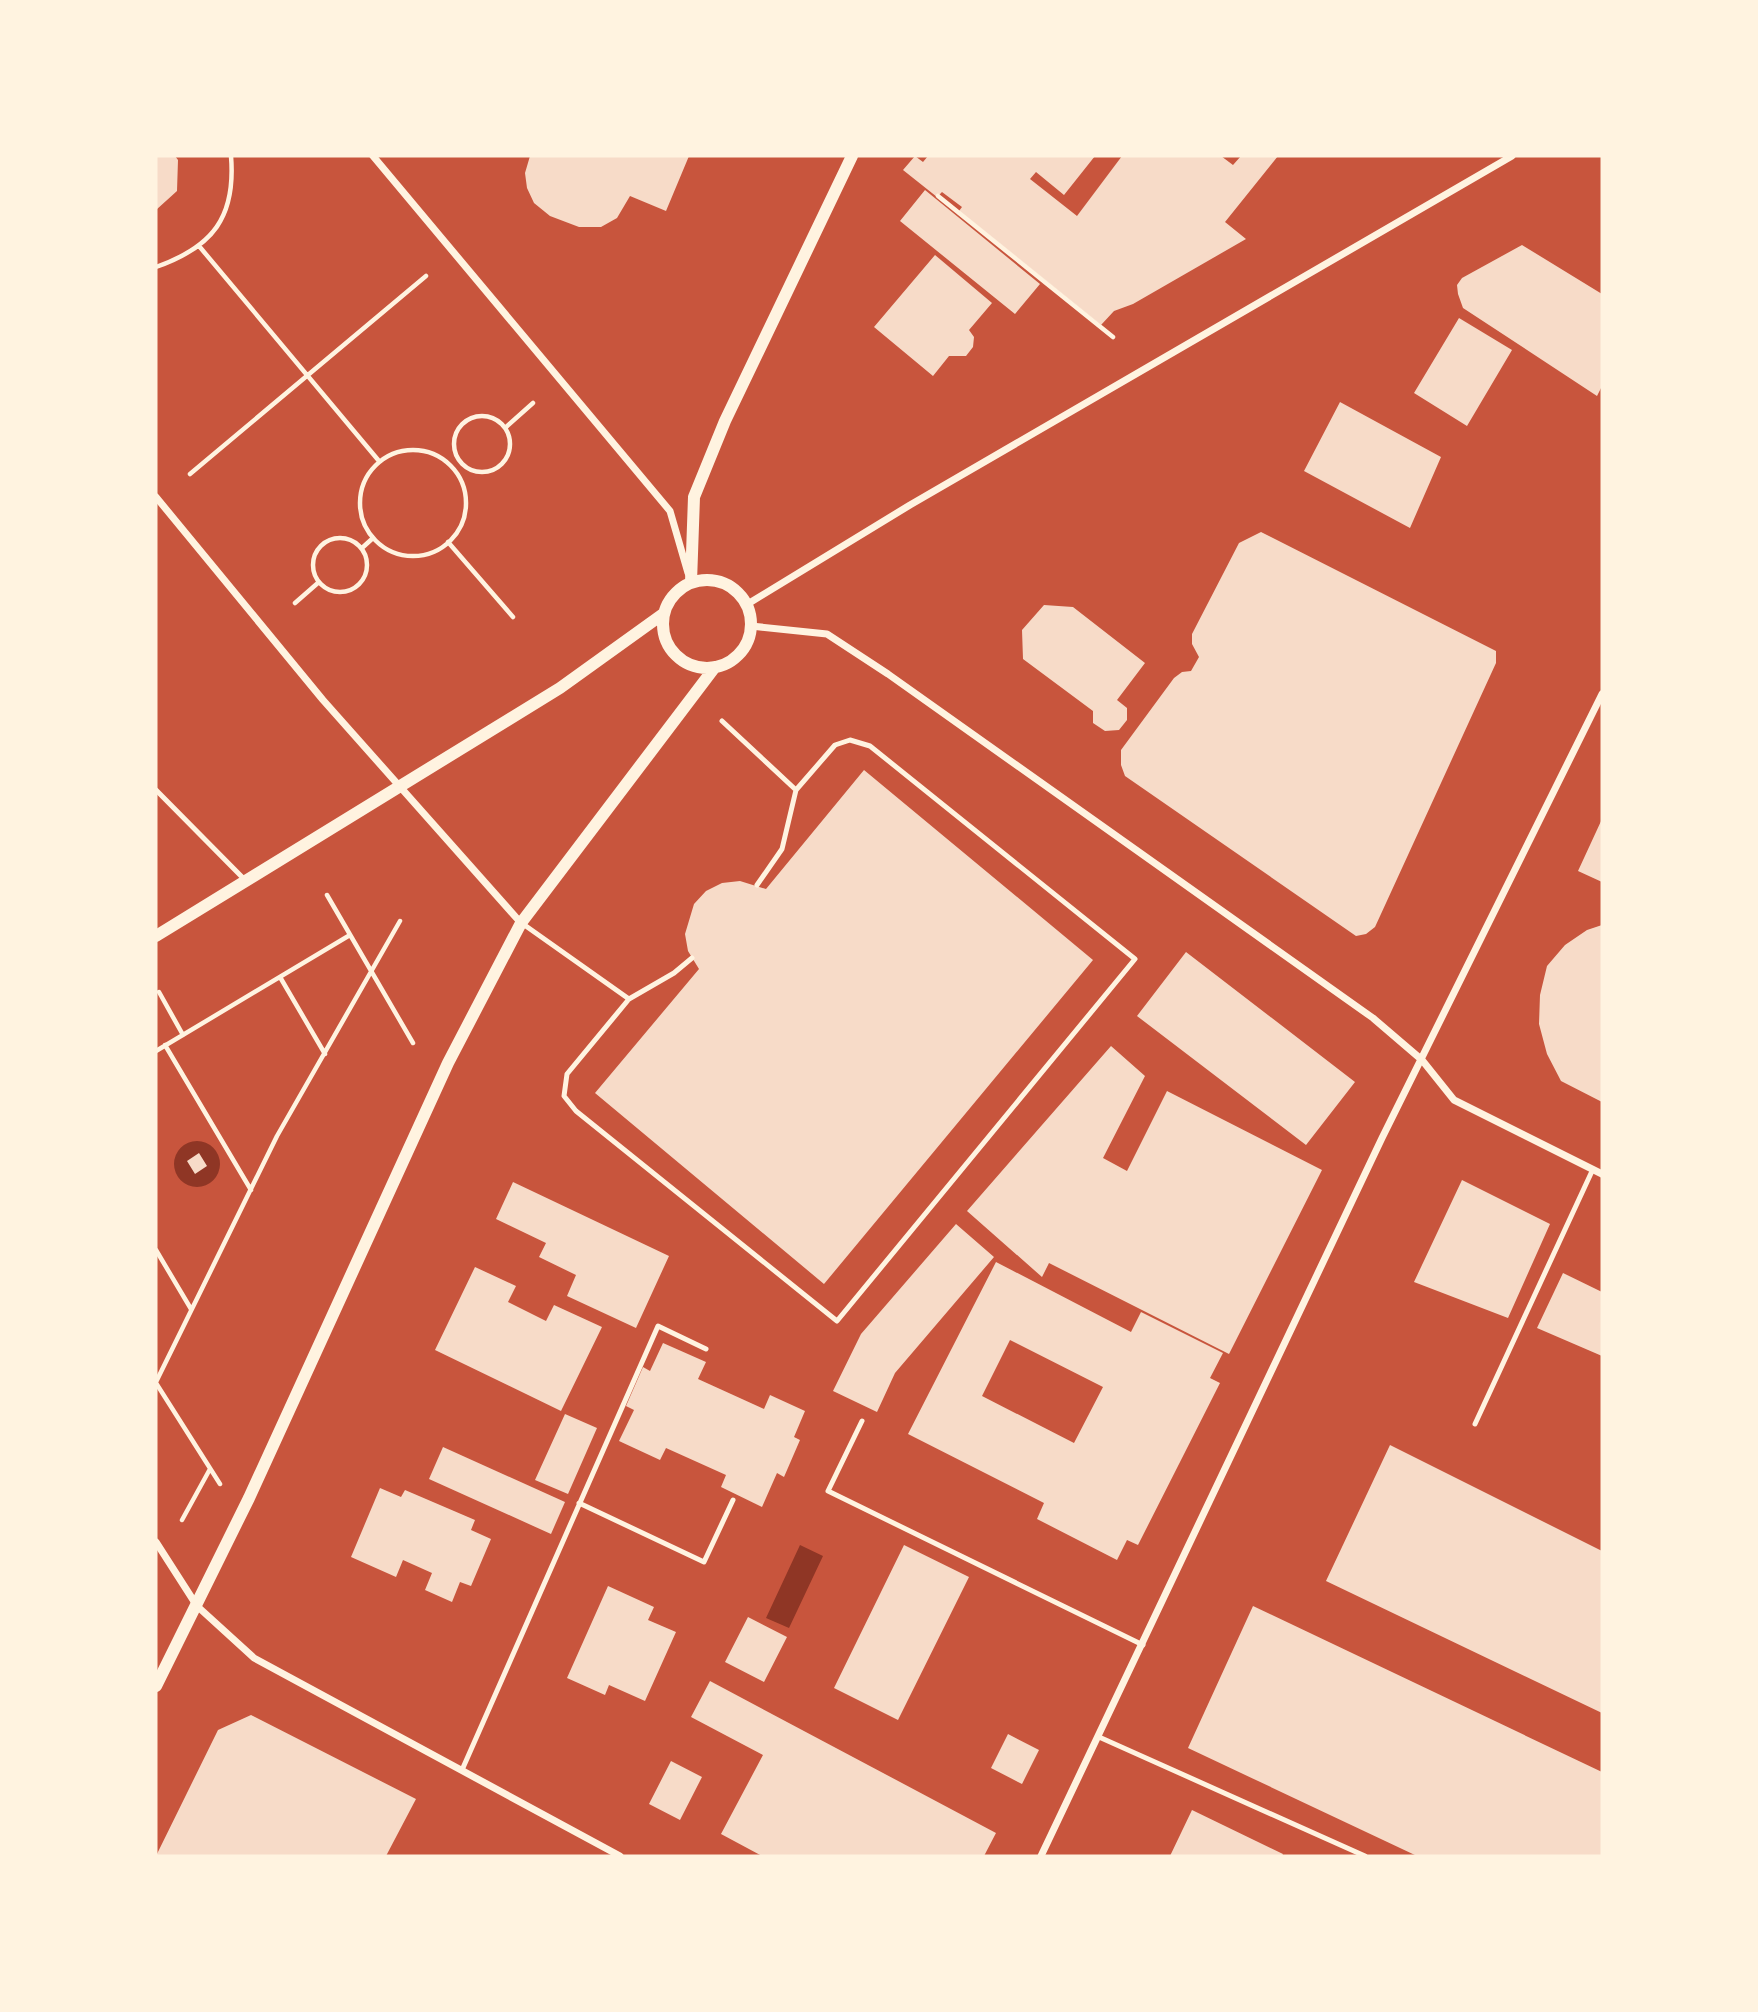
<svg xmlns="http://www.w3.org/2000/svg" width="1758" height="2012" font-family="Raleway,sans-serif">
  <rect width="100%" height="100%" fill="#c8553d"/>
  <path fill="#8f3625" d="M174 1164a23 23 0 1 1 46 0a23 23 0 1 1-46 0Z
    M800,1545L823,1556L789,1628L766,1618Z"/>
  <path fill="#f7dbc8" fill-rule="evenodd" d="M156,156H175L178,160L177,191L156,210Z
    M530,156H689L666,211L630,196L617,218L601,227H579L550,216L534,203L527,188L525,173Z
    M915,156L923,162L928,156H1095L1064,195L1036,172L1030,179L1077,216L1122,156H1221L1233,165L1241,156H1278L1225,222L1246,239L1133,304L1114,311L1101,325L959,211L962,207L942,192L937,197L903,170Z
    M925,190L1040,284L1015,314L900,221Z
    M1522,245L1602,294V386L1597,396L1463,308L1458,294L1457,285L1462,278Z
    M935,255L992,303L969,330L974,337L973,347L966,356H949L933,376L874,327Z
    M1459,318L1512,350L1467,426L1414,393Z
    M1340,402L1441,457L1410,528L1304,471Z
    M1261,532L1496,651V663L1375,927L1366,934L1356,936L1125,776L1121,765V750L1174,678L1182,672L1191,671L1199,657L1192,644V634L1239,543Z
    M1044,605L1073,607L1145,663L1117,700L1127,708V720L1119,730L1105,731L1093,723V711L1023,659L1022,630Z
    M864,770L1093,960L824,1284L595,1093L699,969L688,951L685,934L694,904L706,891L722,883L740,881L766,889Z
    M1602,819V882L1578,871Z
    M1602,925V1102L1561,1081L1547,1054L1539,1024L1540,995L1547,966L1565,945L1587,930Z
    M1186,952L1355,1082L1306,1145L1137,1016Z
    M1111,1046L1145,1076L1103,1158L1127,1171L1167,1091L1322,1170L1229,1354L1049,1263L1042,1277L967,1211Z
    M199,1153L207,1166L195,1174L187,1161Z
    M1462,1180L1550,1224L1508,1318L1414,1282Z
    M513,1182L669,1256L636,1328L567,1296L576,1275L539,1257L546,1243L496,1219Z
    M956,1224L994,1257L895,1373L877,1412L833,1391L861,1334Z
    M996,1262L1131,1332L1141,1312L1223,1353L1210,1378L1220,1383L1138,1545L1127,1540L1117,1560L1037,1519L1044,1503L908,1434ZM1010,1340L1103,1387L1074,1443L982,1396Z
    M475,1267L516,1286L508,1302L546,1321L554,1305L602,1327L561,1411L435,1350Z
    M1563,1273L1602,1292V1356L1537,1328Z
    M663,1343L706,1362L698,1379L764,1409L770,1395L805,1411L794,1437L800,1440L784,1477L777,1473L762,1507L721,1487L726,1475L666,1448L660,1460L619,1441L634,1410L626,1406L643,1367L650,1371Z
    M565,1414L597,1428L568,1494L535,1480Z
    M1390,1445L1602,1551V1713L1326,1581Z
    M443,1447L565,1502L551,1534L429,1479Z
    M380,1488L401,1497L405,1490L475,1520L471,1530L491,1539L471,1586L460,1582L452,1602L425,1590L432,1573L403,1560L396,1577L351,1557Z
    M904,1545L969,1577L898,1720L834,1688Z
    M608,1586L654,1607L648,1620L676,1632L645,1701L609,1685L605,1695L567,1678Z
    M1253,1606L1602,1772V1856H1417L1188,1748Z
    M748,1617L787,1637L764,1682L725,1662Z
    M710,1681L996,1833L984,1856H762L721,1834L763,1755L691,1717Z
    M251,1715L416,1799L386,1856H156L218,1730Z
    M1008,1734L1039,1750L1022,1784L991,1768Z
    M671,1761L702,1777L680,1820L649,1804Z
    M1192,1810L1283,1854L1282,1856H1170Z"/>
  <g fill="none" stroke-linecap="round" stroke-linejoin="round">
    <path stroke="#fff3e0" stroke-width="4.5" d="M938,196L1113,337
      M199,246L379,461
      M156,267C213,247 236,217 231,156
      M454 444a28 28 0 1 1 56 0a28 28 0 1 1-56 0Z
      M505,428L533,403
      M360 503a53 53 0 1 1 106 0a53 53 0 1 1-106 0Z
      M190,474L426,276
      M313 565a27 27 0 1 1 54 0a27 27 0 1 1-54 0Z
      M448,542L513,617
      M362,548L373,538
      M295,603L319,582
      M327,895L413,1043
      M280,977L325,1054
      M159,992L183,1035
      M165,1045L251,1190
      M156,1051L350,935
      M156,1250L191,1309
      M156,1382L277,1136L400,921
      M156,1383L220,1484
      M182,1520L210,1469"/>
    <path stroke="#fff3e0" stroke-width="5" d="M722,721L796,790
      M156,790L244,879
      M523,924L629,999
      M692,958L674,973L629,999L567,1074L564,1096L576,1111L837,1321L1135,959L870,746L850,740L835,745L796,790L782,849L757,885
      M862,1421L828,1491L1143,1645
      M1475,1424L1593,1169
      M579,1503L704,1562L733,1500
      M1099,1737L1365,1856
      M462,1770L658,1326L706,1349"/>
    <path stroke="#fff3e0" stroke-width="7" d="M373,156L670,511L688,573
      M156,497L323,700L521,923
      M746,605L910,505L1512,156
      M751,626L827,634L888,674L1373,1018L1422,1060L1454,1100L1602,1174
      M156,1542L197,1606L254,1658L620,1856
      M1041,1856L1382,1138L1602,694"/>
    <path stroke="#fff3e0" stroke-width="12" d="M663 624a44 44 0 1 1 88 0a44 44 0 1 1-88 0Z
      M691,582L694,497L725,421L852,156
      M156,936L560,688L663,614
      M156,1686L249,1498L448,1063L521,923L715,667"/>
  </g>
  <rect width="1758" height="2012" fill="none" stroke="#fff3e0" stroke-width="315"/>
</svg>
